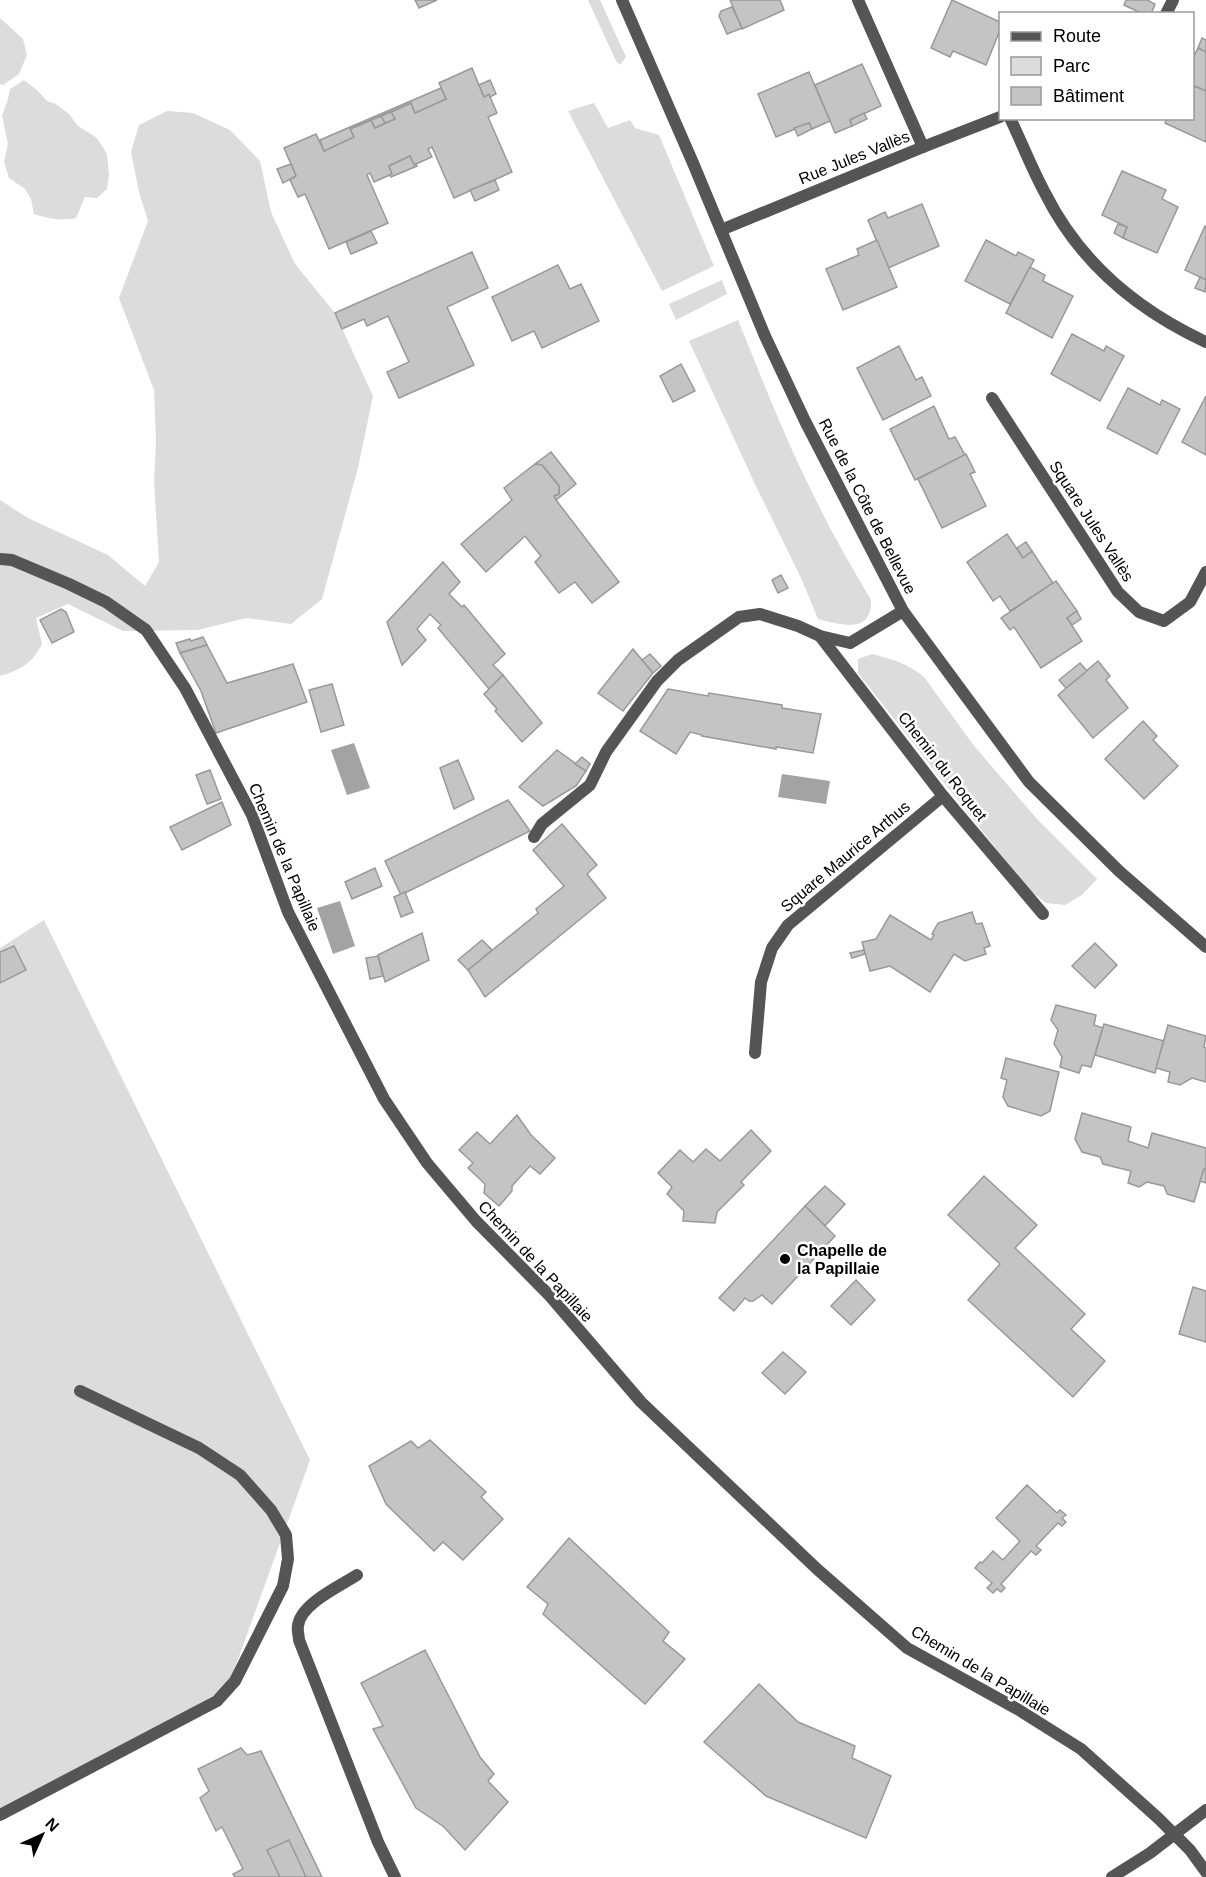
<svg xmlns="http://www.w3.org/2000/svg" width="1206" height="1877" viewBox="0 0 1206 1877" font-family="Arial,sans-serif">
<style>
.green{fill:#dcdcdc}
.water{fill:#a3a3a3}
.building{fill:#c4c4c4;stroke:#999;stroke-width:1.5}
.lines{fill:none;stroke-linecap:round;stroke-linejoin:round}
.lane{stroke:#555;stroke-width:12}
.street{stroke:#555;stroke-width:12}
.poi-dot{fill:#000;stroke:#fff;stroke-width:2}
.labels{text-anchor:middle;stroke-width:5;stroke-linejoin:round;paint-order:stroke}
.street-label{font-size:16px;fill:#000;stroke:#fff}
.poi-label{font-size:16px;font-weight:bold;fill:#000;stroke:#fff;text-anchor:start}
</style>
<rect width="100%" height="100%" fill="#fff"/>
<g class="green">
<polygon points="588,0 600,0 626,57 620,65 616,61"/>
<polygon points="0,18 23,39 27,55 19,74 3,85 0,84"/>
<path d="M24,80L37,90L47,101L56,104L69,114L78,126L97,138L107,154L109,175L107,189L97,198L85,197L76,218C61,221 49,219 34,214L31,199L25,189L9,178L4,162L8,144L2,116L8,99L10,89Z"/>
<polygon points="594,103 608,128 630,120 635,128 659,135 714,266 662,291 568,111"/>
<path d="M167,111L193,113L230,130L260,161L271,212L295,264L335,313L373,396L358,468L322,599L291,624L246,618L198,630L123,631L68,604L36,618L42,644C32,663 21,670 0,676V500L28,518L108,555L145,586L159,562L154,481L156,441L154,390L119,298L148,221L139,192L131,152L139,125Z"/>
<polygon points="722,280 727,294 676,320 669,304"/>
<path d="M738,320C762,379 785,439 814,496C831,532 851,566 871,600C872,636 840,624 818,619L801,578L755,484L689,341Z"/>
<path d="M872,654C891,659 908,663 924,677L975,747L1037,819L1097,879L1082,895L1065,905L1046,903L1028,889L858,673V659Z"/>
<polygon points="44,920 310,1460 228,1687 0,1820 0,948"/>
</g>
<g class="water">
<polygon points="354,743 370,788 347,795 331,750"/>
<polygon points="782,774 830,781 826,804 778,797"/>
<polygon points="340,901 355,946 333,954 317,908"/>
</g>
<g class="building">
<polygon points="415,0 437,0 419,8"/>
<polygon points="730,0 780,0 784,10 742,29"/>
<polygon points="952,0 1000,22 1000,30 986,65 953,51 950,57 931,48"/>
<polygon points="1126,0 1147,0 1155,4 1151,14 1143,14 1124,5"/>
<polygon points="732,7 742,28 727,34 719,16 721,11"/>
<polygon points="1202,38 1206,40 1206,52 1198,48"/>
<polygon points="1198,48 1206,52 1206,91 1192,85 1192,60"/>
<polygon points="862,64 881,106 850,120 852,126 835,133 815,85"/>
<polygon points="472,68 484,97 489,94 497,113 488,117 512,172 454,198 432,147 428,149 432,157 416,164 414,165 410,156 389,166 392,174 374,182 370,173 367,175 388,223 329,249 305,194 298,197 290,180 296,176 284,148 316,134 324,151 354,137 350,129 371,120 375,128 395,119 391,112 411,103 415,113 446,99 439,83"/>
<polygon points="809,72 830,121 812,129 809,123 776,137 758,94"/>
<polygon points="490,80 496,94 490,97 489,94 484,97 479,85"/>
<polygon points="1192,85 1206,91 1206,142 1165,123 1167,118 1192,118"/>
<polygon points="441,88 446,99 415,113 411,103 350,129 354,137 324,151 320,140"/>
<polygon points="391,112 395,119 385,123 381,116"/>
<polygon points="864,113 867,119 852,126 850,120"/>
<polygon points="381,116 385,123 375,128 371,120"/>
<polygon points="809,123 812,129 798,136 794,128"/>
<polygon points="410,156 414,165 416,164 417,166 391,177 390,175 392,174 389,166"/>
<polygon points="291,164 296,176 283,183 277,169"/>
<polygon points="1122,171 1166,190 1162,199 1178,207 1157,253 1123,238 1127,227 1102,215"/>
<polygon points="495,180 499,190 475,201 470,190"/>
<polygon points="922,204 939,246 888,268 868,220 885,212 888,218"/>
<polygon points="1118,224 1127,227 1123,238 1114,233"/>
<polygon points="1205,226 1206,227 1206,280 1185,270"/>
<polygon points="371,231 377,243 351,254 346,242"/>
<polygon points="877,240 897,287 843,310 826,269 859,255 857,249"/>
<polygon points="986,240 1016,256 1018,252 1034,260 1010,304 965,281"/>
<polygon points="472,252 488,288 447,307 474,365 399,398 387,372 409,362 388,316 367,326 364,319 342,329 335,313"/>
<polygon points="558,265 570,289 581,284 599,321 542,348 534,331 512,341 492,297"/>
<polygon points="1030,267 1045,275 1043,281 1073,296 1052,338 1006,313"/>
<polygon points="1200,277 1206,280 1205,292 1195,288"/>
<polygon points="1072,334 1104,351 1106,346 1124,356 1100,401 1051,374"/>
<polygon points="899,346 916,380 922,377 931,396 883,420 857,368"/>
<polygon points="681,364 695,391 673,402 660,376"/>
<polygon points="1128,388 1160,405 1162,400 1180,409 1157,454 1107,428"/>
<polygon points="1206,396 1206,455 1182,442"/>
<polygon points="934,406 949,439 955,437 965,455 915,480 890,429"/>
<polygon points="551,452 576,484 556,500 554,496 559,494 559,486 542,465 535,464"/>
<polygon points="966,454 975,472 970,474 986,506 942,528 918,479"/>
<polygon points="535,464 542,465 559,486 559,494 554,496 556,500 619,582 592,603 575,582 559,593 535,562 541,556 525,536 486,572 461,544 512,500 504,488"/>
<polygon points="1007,534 1023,558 1032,551 1053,583 1010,611 1000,596 993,601 967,562"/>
<polygon points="1026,542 1032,551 1023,558 1017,548"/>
<polygon points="443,562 460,582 449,594 462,607 464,605 505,654 493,665 503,675 489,689 438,628 441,625 430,614 417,629 426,640 402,665 387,622"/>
<polygon points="781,575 788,588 778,593 772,580"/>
<polygon points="1056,581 1077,611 1067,618 1082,641 1041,668 1014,627 1010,630 1001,618"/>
<polygon points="61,609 66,612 74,632 52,643 40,620"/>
<polygon points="1077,611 1081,619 1072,625 1067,618"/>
<polygon points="203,637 207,645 180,653 176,643 190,639 191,641"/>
<polygon points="207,645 227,683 293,664 307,702 216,733 201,691 180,653"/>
<polygon points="633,649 653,673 623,711 598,693"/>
<polygon points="650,654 661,666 653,673 642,660"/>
<polygon points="1098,661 1110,676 1106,680 1128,708 1093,738 1058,695"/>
<polygon points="1080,663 1087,671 1066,688 1059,680"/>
<polygon points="503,675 542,723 522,742 495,711 497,709 484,694"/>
<polygon points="332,684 344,725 321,732 309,690"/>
<polygon points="668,689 708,696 709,693 782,705 782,708 821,714 813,753 776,747 776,749 702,736 702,735 690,732 676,754 640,731"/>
<polygon points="1143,721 1157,736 1153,740 1178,766 1144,799 1105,759"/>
<polygon points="557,750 586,771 576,786 543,806 519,787"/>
<polygon points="582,757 590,764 586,771 575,764"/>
<polygon points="458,760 474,799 454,809 440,768"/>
<polygon points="210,770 221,799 207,804 196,775"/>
<polygon points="508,800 530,831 401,895 385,861"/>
<polygon points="222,802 231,825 182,850 170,827"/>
<polygon points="562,824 597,865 587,874 606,898 485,997 468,970 538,913 536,909 564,886 533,850"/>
<polygon points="375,868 382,886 352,899 345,882"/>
<polygon points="405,892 413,912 401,917 394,897"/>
<polygon points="972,912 976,924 982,923 990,946 984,948 986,954 965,961 954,954 930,992 890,966 870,971 862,942 876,939 890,915 931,940 934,935 932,934 938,923"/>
<polygon points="422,933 429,960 385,982 378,955"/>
<polygon points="482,940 492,950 468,970 458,960"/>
<polygon points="1095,943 1117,965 1095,988 1072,966"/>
<polygon points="14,946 26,970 0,983 0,952"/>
<polygon points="864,950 865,954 852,958 850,953"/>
<polygon points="378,956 383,976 370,979 366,958"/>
<polygon points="1056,1005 1096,1015 1094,1025 1103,1028 1091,1067 1082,1065 1079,1073 1060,1067 1062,1057 1054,1044 1058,1030 1051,1020"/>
<polygon points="1104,1024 1164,1041 1155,1073 1095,1055"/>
<polygon points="1168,1025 1206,1036 1204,1047 1206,1048 1206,1082 1192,1078 1180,1085 1168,1082 1170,1072 1156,1068"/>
<polygon points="1006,1058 1059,1072 1050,1111 1041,1116 1008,1106 1003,1097 1007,1080 1001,1078"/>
<polygon points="1082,1113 1131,1127 1128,1141 1148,1148 1152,1133 1206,1148 1206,1169 1204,1169 1194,1202 1167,1194 1164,1186 1147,1182 1139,1187 1128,1183 1131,1171 1103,1164 1100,1157 1082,1152 1075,1139"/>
<polygon points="517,1115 531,1135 555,1158 540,1174 530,1166 512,1186 512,1191 499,1206 484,1193 485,1184 468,1168 473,1163 459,1150 477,1132 490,1144"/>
<polygon points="751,1130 771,1151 741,1182 744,1185 717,1212 715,1223 683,1221 684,1211 667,1194 672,1187 658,1173 680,1150 693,1162 706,1149 720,1161"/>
<polygon points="1204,1169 1206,1169 1206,1183 1200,1181"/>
<polygon points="984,1176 1037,1225 1015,1248 1085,1314 1071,1329 1105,1361 1073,1397 968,1300 1000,1264 948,1215"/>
<polygon points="825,1186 845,1204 825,1226 805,1206"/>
<polygon points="805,1206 835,1236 772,1304 762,1295 753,1301 749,1301 745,1298 734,1311 719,1298"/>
<polygon points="856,1280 875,1300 851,1325 831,1306"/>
<polygon points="1193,1287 1206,1291 1206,1342 1179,1334"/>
<polygon points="783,1352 806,1372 785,1394 762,1373"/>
<polygon points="430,1440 486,1492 481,1497 503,1519 463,1560 443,1542 434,1551 386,1504 369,1466 411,1441 418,1448"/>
<polygon points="1027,1485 1057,1513 1060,1510 1066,1515 1062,1518 1066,1522 1062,1526 1058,1523 1036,1546 1041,1550 1036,1555 1031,1551 1001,1584 1005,1588 1001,1592 997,1589 993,1593 987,1588 992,1583 975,1568 980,1562 982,1563 993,1551 1003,1560 1020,1541 996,1518"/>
<polygon points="569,1538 669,1632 663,1641 685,1659 645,1704 543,1614 548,1604 527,1587"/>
<polygon points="425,1650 480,1757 494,1774 488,1781 508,1802 465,1850 444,1827 416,1808 373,1729 383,1726 361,1683"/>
<polygon points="759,1684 798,1722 855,1746 852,1758 891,1776 866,1838 766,1796 704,1742"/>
<polygon points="241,1748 247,1755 261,1751 322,1877 235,1877 233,1874 243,1869 222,1827 216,1831 200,1798 209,1791 198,1769"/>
<polygon points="289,1840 306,1877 280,1877 267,1850"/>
</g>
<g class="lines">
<g class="lane">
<polyline points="0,559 12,560 69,584 106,602 146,630 185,688 252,815 288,912 384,1099 427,1163 476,1221 550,1296 641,1402 817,1569 907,1648 1019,1710 1081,1749 1158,1818 1190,1850 1206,1872"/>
<path d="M357,1575C340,1586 300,1604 298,1626C297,1631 299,1636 299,1640L378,1842L395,1877"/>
<polyline points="0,1815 217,1701 235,1681 283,1586 288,1559 286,1535 271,1510 240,1475 199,1448 80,1391"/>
</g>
<g class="street">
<polyline points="622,0 693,163 765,336 805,421 903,611 1029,782 1119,871 1206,947"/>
<polyline points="858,0 923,147"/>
<polyline points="1166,14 1173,0"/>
<path d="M1010,118C1022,143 1032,169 1045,193C1080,263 1137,310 1206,342"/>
<polyline points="721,230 923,147 1000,117"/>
<polyline points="992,398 1118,592 1139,612 1164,621 1190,602 1206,572"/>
<polyline points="820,636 943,796 1043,914"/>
<polyline points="534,837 542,824 590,785 606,752 657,681 678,660 739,617 760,614 798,626 820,636 850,643 903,611"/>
<polyline points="755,1053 761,982 772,948 788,925 943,796"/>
<polyline points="1112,1877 1150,1853 1206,1810"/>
</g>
</g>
<circle class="poi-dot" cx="785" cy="1259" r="6"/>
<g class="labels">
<g class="street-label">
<text transform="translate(854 157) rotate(-22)" y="6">Rue Jules Vallès</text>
<text transform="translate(868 506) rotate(63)" y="6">Rue de la Côte de Bellevue</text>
<text transform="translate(1092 521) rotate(57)" y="6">Square Jules Vallès</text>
<text transform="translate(943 766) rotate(52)" y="6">Chemin du Roquet</text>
<text transform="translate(845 856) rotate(-40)" y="6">Square Maurice Arthus</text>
<text transform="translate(285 857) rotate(67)" y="6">Chemin de la Papillaie</text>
<text transform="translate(536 1261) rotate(47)" y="6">Chemin de la Papillaie</text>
<text transform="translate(981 1670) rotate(31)" y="6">Chemin de la Papillaie</text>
</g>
<g class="poi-label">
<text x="797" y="1256">Chapelle de<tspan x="797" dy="18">la Papillaie</tspan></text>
</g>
</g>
<rect x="999" y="12" width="195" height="108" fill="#ffffff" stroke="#999999" stroke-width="1.5"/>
<rect x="1011" y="32" width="30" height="9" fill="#555555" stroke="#999999" stroke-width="1.5"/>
<text x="1053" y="42" font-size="18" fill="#000000">Route</text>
<rect x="1011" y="57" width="30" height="18" fill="#dcdcdc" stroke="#999999" stroke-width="1.5"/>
<text x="1053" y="72" font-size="18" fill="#000000">Parc</text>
<rect x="1011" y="87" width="30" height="18" fill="#c4c4c4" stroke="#999999" stroke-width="1.5"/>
<text x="1053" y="102" font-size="18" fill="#000000">Bâtiment</text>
<g transform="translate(42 1835) rotate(45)" stroke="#ffffff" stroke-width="4.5" paint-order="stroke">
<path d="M0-4.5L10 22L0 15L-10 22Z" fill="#000000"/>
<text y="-9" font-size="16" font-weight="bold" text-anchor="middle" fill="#000000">N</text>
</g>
</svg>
